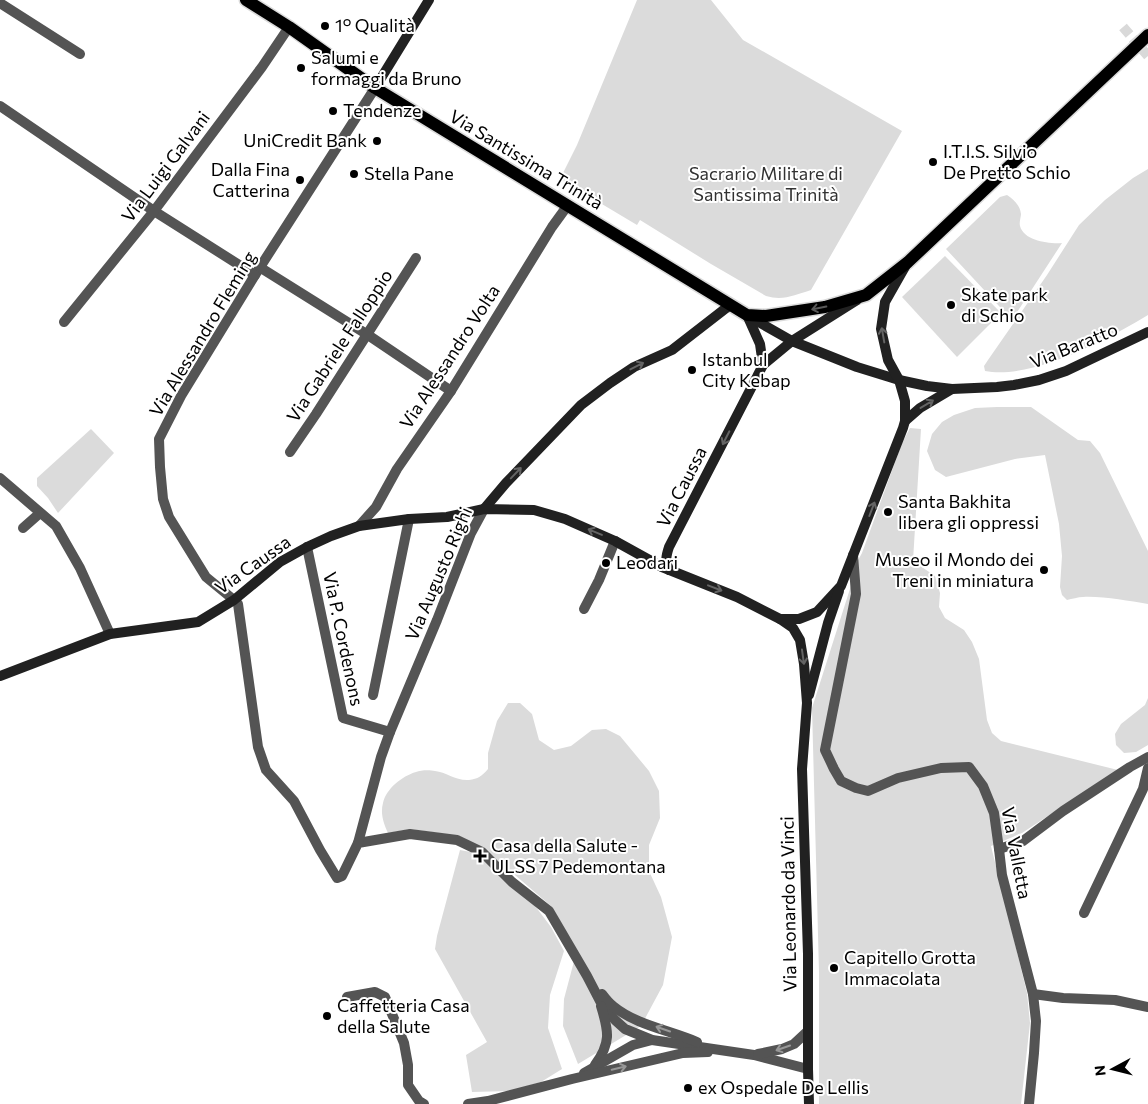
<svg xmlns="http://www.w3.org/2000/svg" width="1148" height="1104" viewBox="0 0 1148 1104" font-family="Commissioner,sans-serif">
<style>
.green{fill:#dbdbdb}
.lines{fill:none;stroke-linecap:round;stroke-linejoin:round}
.street-tunnel{stroke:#d9d9d9;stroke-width:10;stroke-dasharray:10 5;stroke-linecap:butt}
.primary-casing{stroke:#dbdbdb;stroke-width:15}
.street{stroke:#545454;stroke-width:10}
.secondary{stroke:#212121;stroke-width:10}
.primary{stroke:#000;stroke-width:12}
.oneway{stroke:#595959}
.oneway2{stroke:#646464}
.oneway3{stroke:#989898}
.poi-dot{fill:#000;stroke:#fff;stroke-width:2}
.labels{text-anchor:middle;stroke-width:4;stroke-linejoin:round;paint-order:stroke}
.poi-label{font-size:18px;fill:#000;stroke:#fff;text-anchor:start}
.street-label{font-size:18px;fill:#000;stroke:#fff}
.park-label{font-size:18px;fill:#323232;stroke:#fff}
</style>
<rect width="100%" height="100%" fill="#fff"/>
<g class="green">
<path d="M637,0H711L743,40L902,131L811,290C795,295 783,301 766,296L711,264L640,220L637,225L560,179L577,145Z"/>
<path d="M1148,169V315C1108,339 1033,380 985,371L984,366L988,360L1047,275L1079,225L1105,200L1133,178Z"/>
<path d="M1007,195C1014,200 1020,205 1021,214C1021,217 1019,222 1020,226C1024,241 1049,244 1062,243L1012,320L946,249L1000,197Z"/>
<polygon points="945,256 1001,313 957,357 902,297"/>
<path d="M997,407H1031L1078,440L1090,441L1100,453L1148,551V604C1128,601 1103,596 1083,597C1078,597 1072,599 1067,600L1062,595L1060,587L1062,556L1059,524L1045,455L1015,459L946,477L935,470L927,451L932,434L942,422L954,415L975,408Z"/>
<polygon points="910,428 921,429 913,561 935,576 940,593 939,607 945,618 964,630 972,642 979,659 987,720 992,733 1001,741 1118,770 1022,833 991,846 1027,993 1030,1023 1021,1104 819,1104 819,972 812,708 856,570 857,562 862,553 902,443"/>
<polygon points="91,429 114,453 58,513 48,498 37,486 37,478"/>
<polygon points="1148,698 1148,745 1136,752 1124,753 1116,745 1115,734 1121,724 1145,705"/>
<path d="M508,703H520L532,714L539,740L554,750L571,746L592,730L606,729L620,736L649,771L659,791L660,818L649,845V871L661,897L672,937L663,985L641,1026L578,1064L563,1026L564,999L577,950L551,906L486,850L460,836L410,829L388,833C384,824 380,814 383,803C386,789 402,776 416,772C421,770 430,770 435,771C446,772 456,781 469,780C478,779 482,776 488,769V753L497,721Z"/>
<polygon points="460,850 476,853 523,890 551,927 564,951 550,995 548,1028 562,1069 541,1082 511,1091 472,1092 466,1055 487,1042 435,949 437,936"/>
</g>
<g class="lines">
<polyline class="street-tunnel" points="1123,27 1148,56"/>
<g class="primary-casing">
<polyline id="primary" points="246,0 289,27 375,88 747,315 766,316 825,307 866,295 908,262 1148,35"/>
</g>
<g class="street">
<polyline points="0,3 80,54"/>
<polyline points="375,88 255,275 181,396 159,439 160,467 163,499 169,517 206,577 234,600 238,604 258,747 266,770 294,801 320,850 337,878 342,876 358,843 410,834 457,840 482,852 512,882 549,911 587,976 600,1001 615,1020 625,1029 652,1040 754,1055 808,1069"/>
<polyline points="0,106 154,211 255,275"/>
<polyline points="261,268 368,335 451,391"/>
<polyline points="64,322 154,211 262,67 289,27"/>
<polyline points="290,452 316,414 416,258"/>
<polyline points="0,478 56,526 80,568 110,634"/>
<polyline points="359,526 376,507 397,469 451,391 552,227 568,205"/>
<polyline points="23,528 40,513"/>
<polyline points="307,547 343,718 390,732"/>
<polyline points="853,555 856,594 825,750 834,769 841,781 856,788 868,791 898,778 941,768 969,767 983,786 994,813 999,849 1002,875 1033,994 1036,1021 1034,1053 1029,1104"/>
<polyline points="584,609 599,580 615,541"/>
<polyline points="373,695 409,519"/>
<polyline points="358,843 381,757 390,732 437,620 471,533 484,509"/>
<polyline points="999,849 1023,841 1063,811 1130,767 1148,757"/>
<polyline points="1084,913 1143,789 1148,768"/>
<path d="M602,994C605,998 609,1003 613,1006C636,1025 669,1030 697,1042"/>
<polyline points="1033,994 1063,998 1115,1000 1148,1007"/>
<polyline points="347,997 375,992 385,997 404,1043 408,1065 408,1085 419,1101 424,1104"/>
<polyline points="758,1054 782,1049 794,1044 808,1031"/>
<path d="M595,1065C611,1043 609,1032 601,1006"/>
<polyline points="584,1073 633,1045 652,1040"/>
<polyline points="468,1104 488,1101 572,1079 683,1053 708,1052"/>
</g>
<g class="secondary">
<polyline points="375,88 429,0"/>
<polyline points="747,315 760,344 763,365"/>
<polyline points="748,316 792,341 857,367 899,380 927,386 952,389 997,387 1014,385 1039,380 1066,371 1148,332"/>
<polyline points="905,421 920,408 952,389"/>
<polyline points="484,509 506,483 581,405 610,383 634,367 672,350 730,305"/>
<path d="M669,570C665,561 666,556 669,547L763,365L792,341L857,300"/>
<polyline points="780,619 793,628 800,640 804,664 807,703 802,769 808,954 808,1069 809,1104"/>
<polyline points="0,676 110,634 198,622 234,600 280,562 307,547 331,536 359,526 409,519 447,517 484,509 534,510 565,519 615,541 662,567 737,597 780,619 799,619 817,612 841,586 903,428 905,421 905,401 899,380 888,360 881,329 885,302 906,265"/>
<polyline points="809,695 828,623 839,591"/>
</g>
<use href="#primary" class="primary"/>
</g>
<defs><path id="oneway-shaft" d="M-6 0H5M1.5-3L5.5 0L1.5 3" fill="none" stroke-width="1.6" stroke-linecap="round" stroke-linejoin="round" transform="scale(1.25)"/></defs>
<use class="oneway" href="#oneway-shaft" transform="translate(819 308) rotate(169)"/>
<g class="oneway2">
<use href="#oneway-shaft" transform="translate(883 335) rotate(-100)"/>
<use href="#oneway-shaft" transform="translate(637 366) rotate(-27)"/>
<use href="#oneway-shaft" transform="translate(927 404) rotate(-31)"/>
<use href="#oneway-shaft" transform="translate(726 438) rotate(117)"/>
<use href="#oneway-shaft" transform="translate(516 473) rotate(-46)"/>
<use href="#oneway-shaft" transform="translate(872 509) rotate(-69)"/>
<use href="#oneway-shaft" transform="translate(595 532) rotate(-157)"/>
<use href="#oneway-shaft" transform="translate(715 588) rotate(21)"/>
<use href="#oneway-shaft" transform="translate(803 657) rotate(82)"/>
</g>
<g class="oneway3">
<use href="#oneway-shaft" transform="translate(663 1029) rotate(-161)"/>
<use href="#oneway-shaft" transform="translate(783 1048) rotate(161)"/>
<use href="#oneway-shaft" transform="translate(619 1068) rotate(-13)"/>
</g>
<g class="poi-dot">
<circle cx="325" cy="26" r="5"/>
<circle cx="301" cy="68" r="5"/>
<circle cx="333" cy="111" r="5"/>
<circle cx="377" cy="141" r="5"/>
<circle cx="933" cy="162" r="5"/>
<circle cx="354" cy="174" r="5"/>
<circle cx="300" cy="180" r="5"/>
<circle cx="951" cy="305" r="5"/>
<circle cx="692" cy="370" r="5"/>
<circle cx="888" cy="512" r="5"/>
<circle cx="606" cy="563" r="5"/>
<circle cx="1044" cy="570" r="5"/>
<path d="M477.5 848.5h5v5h5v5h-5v5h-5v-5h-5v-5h5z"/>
<circle cx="834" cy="968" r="5"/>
<circle cx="327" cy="1016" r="5"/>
<circle cx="688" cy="1088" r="5"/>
</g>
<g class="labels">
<g class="poi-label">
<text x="335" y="32">1° Qualità</text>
<text x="311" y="64">Salumi e<tspan x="311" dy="21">formaggi da Bruno</tspan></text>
<text x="343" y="117">Tendenze</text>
<text x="367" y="147" text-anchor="end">UniCredit Bank</text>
<text x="943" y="158">I.T.I.S. Silvio<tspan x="943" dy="21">De Pretto Schio</tspan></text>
<text x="290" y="176" text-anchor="end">Dalla Fina<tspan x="290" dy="21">Catterina</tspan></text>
<text x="364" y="180">Stella Pane</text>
<text x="961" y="301">Skate park<tspan x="961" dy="21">di Schio</tspan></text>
<text x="702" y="366">Istanbul<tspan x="702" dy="21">City Kebap</tspan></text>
<text x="898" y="508">Santa Bakhita<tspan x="898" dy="21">libera gli oppressi</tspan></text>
<text x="1034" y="566" text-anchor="end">Museo il Mondo dei<tspan x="1034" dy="21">Treni in miniatura</tspan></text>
<text x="616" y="569">Leodari</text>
<text x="491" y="852">Casa della Salute -<tspan x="491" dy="21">ULSS 7 Pedemontana</tspan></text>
<text x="844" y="964">Capitello Grotta<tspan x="844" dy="21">Immacolata</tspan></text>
<text x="337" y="1012">Caffetteria Casa<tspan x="337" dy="21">della Salute</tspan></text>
<text x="698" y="1094">ex Ospedale De Lellis</text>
</g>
<g class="street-label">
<text transform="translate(526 160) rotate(31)" y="6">Via Santissima Trinità</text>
<text transform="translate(166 167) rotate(-53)" y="6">Via Luigi Galvani</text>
<text transform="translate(203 334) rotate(-59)" y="6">Via Alessandro Fleming</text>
<text transform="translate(340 346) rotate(-57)" y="6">Via Gabriele Falloppio</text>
<text transform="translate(1074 346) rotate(-22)" y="6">Via Baratto</text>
<text transform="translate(450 357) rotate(-57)" y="6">Via Alessandro Volta</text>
<text transform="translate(682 487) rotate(-63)" y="6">Via Caussa</text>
<text transform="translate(253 565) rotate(-35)" y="6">Via Caussa</text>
<text transform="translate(439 574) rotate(-67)" y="6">Via Augusto Righi</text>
<text transform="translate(343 639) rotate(78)" y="6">Via P. Cordenons</text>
<text transform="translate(1016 853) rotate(79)" y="6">Via Valletta</text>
<text transform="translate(789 904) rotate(-91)" y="6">Via Leonardo da Vinci</text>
</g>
<g class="park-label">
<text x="766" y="180">Sacrario Militare di<tspan x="766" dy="21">Santissima Trinità</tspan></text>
</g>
</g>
<g transform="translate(1113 1069) rotate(263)" stroke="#ffffff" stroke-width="4" paint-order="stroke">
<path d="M0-4L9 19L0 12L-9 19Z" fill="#000000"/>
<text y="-8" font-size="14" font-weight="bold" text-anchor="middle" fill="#000000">N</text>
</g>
</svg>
